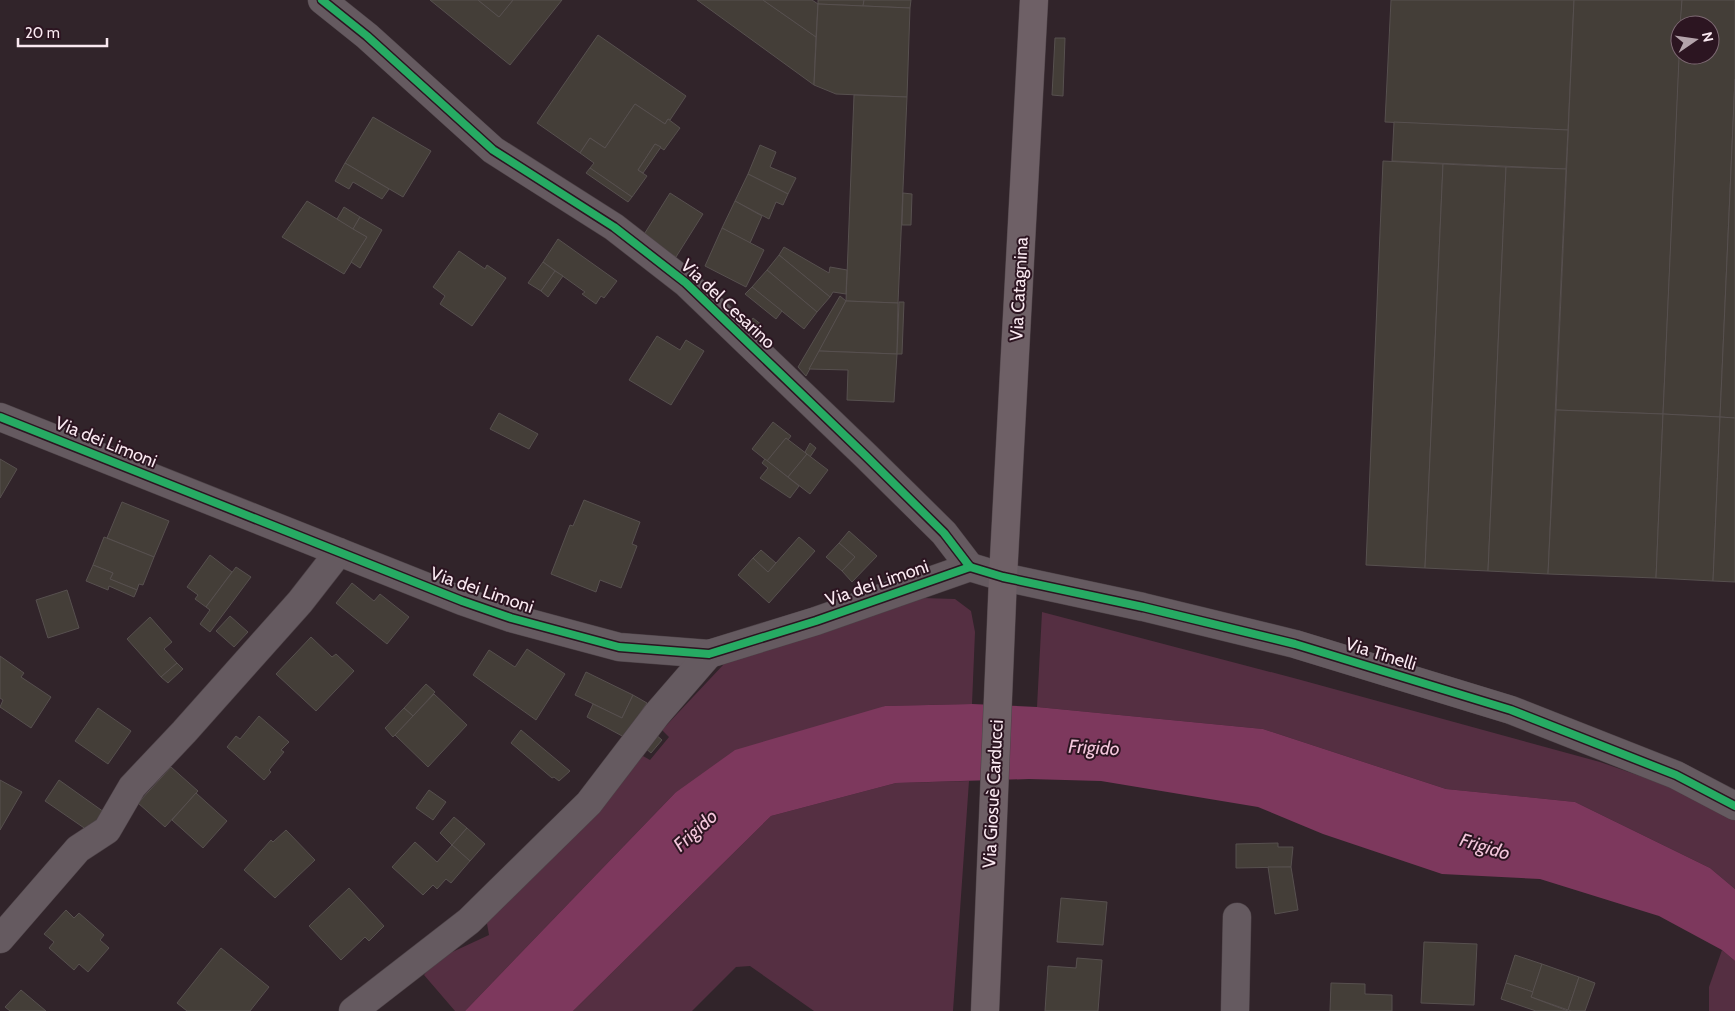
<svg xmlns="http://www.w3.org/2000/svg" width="1735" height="1011" viewBox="0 0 1735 1011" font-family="Cabin,sans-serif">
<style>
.green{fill:#552f42}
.water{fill:#7d385d}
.building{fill:#443e38;stroke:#57504f}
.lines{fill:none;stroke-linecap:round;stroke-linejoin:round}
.minor-casing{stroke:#4d4247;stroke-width:29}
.major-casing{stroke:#4d4247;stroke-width:29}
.minor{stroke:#655a60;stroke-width:28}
.major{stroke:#6e6066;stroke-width:28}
.cycleway-casing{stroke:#2c1521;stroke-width:11}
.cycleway{stroke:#26ab63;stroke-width:8}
.labels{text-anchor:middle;stroke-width:4;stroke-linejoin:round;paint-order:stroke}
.street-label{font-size:18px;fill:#fae9f1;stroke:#2c1521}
.water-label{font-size:19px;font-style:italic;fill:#f4c7dc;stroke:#2c1521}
</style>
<rect width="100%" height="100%" fill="#31242a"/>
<g class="green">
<polygon points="922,598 955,599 971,611 975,632 972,704 885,706 675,793 465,1011 455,1011 424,975 435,960 489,935 486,918 557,848 643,756 650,760 669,737 662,730 724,664"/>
<polygon points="1042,612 1301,680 1600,762 1689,793 1735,817 1735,889 1710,868 1575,802 1446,789 1263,729 1037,707"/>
<polygon points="969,781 953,1011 814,1011 750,966 736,967 692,1011 573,1011 771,816 896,783"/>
<polygon points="1722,950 1735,961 1735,1011 1709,1011 1709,987"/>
</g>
<polygon class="water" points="972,704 1037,707 1263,729 1446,789 1575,802 1710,868 1735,889 1735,961 1722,950 1659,916 1540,879 1442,874 1323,834 1258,807 1101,781 1029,779 896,783 771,816 573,1011 465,1011 675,793 735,750 885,706"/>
<g class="building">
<polygon points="430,0 478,0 499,17 513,0 562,0 510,65"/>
<polygon points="478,0 513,0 499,17"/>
<polygon points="697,0 763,0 816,37 814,85"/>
<polygon points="763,0 812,0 818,4 816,37"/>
<polygon points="818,0 864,0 863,6 818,4"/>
<polygon points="864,0 911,0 910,8 863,6"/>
<polygon points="1391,0 1574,0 1568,130 1385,122"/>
<polygon points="1574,0 1682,0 1663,414 1556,410"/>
<polygon points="1682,0 1735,0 1735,79 1720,417 1663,414 1680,36 1680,55 1710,55 1710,25 1680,25"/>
<polygon points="818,4 910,8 907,97 836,94 814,85"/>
<polygon points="598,35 686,96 670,120 668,119 665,124 635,104 605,148 590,138 580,153 537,123"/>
<polygon points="1055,38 1065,38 1063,96 1052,95"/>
<polygon points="1735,79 1735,418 1720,417"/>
<polygon points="854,95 907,97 898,303 846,301"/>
<polygon points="635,104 665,124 668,119 680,128 664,150 655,144 638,170 647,176 632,197 590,168 594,163 580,153 590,138 605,148"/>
<polygon points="373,117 431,151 403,197 345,163"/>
<polygon points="1394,122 1568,130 1566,169 1392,161"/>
<polygon points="655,144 661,147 643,173 638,170"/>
<polygon points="760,145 776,152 770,167 796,178 788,194 748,174"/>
<polygon points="1383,161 1443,164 1425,568 1366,565"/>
<polygon points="345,163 389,189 382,199 353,182 349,189 335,181"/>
<polygon points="1443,164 1506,167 1488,571 1425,568"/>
<polygon points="1506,167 1566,169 1548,574 1488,571"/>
<polygon points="590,168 632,197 628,202 586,173"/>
<polygon points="748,174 788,194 783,205 776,202 769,219 735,201"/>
<polygon points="670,193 703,214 676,257 643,236"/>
<polygon points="903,193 912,194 911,225 902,225"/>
<polygon points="307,201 367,237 344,274 282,237"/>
<polygon points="735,201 762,216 750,243 722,228"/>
<polygon points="344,207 360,217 353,229 337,219"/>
<polygon points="360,217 382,230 360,268 351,262 367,237 353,229"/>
<polygon points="722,228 764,250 746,287 705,266"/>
<polygon points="558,239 617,281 604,298 601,296 596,304 582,294 585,292 543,262"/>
<polygon points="784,247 829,273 830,267 847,270 846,294 833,292 830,297 779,255"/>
<polygon points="459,251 485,269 487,265 506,278 472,326 440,304 445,296 433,287"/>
<polygon points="779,255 830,297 817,312 767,270"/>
<polygon points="543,262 555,271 541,291 528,283"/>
<polygon points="767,270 817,312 804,329 752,287"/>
<polygon points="555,271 563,276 548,297 541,291"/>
<polygon points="752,287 782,311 776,319 745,294"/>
<polygon points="840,296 846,301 806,376 798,367"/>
<polygon points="846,301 898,303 897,354 819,351"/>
<polygon points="899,302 904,302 902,354 897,354"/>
<polygon points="753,318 762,325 758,330 750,322"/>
<polygon points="657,336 680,350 686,340 704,351 671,405 629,380"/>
<polygon points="819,351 897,354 894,402 847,400 848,370 809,369"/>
<polygon points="1556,410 1663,414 1656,578 1548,574"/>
<polygon points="499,413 538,434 529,449 490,429"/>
<polygon points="1663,414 1720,417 1713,581 1656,578"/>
<polygon points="1720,417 1735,418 1735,582 1713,581"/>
<polygon points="773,422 791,436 788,440 786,438 767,461 752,449"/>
<polygon points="786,438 807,454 788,477 767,461"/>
<polygon points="810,443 816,448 810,457 805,452"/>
<polygon points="807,454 828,470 810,494 788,477"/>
<polygon points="0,459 17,469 0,498"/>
<polygon points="765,459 799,486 790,498 760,478 768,468 762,463"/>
<polygon points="584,500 640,522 632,544 637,546 621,588 600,580 596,592 551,574 570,525 573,526"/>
<polygon points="122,502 169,521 154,557 107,538"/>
<polygon points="849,531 877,556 852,582 842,571 855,557 839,543"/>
<polygon points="104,537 154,557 143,585 139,584 137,590 110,579 113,573 93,565"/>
<polygon points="799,537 815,551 769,603 738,575 753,558 768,572"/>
<polygon points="839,543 855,557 842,571 826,557"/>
<polygon points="761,550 776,563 768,572 753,558"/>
<polygon points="210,555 232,572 206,607 195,599 198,595 187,587"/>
<polygon points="93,565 113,573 110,579 137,590 134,597 109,586 108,590 86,581"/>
<polygon points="236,567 251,577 210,632 200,624 210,610 206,607"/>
<polygon points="352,583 374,601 380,594 409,617 387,644 336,603"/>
<polygon points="67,590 79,628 48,638 36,600"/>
<polygon points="230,616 248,632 234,647 216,631"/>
<polygon points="150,617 172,642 164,649 177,663 161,677 127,639"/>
<polygon points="311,637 332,657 336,654 354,671 316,711 276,674"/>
<polygon points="527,649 565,674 536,720 473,675 489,650 515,667"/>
<polygon points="0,656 24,673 21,677 51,697 31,728 0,707 3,700 0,698"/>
<polygon points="177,663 183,669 168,683 161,677"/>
<polygon points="586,672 633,695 622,718 575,695"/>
<polygon points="426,684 435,692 413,716 404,708"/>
<polygon points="434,694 467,725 428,767 395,735"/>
<polygon points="633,695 647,703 624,737 587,717 593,704 622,718"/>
<polygon points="98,708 131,731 108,764 75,741"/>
<polygon points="404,708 413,716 393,737 385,728"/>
<polygon points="259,716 289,742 281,750 284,752 269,770 271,772 264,780 227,747 236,736 240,739"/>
<polygon points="521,730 570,771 559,781 554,777 552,778 511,743"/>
<polygon points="655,734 662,740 651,753 644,747"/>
<polygon points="171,767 198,791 165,827 138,803"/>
<polygon points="0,780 22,792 0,830"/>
<polygon points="59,780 104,812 90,832 45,801"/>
<polygon points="429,790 446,802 433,820 416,808"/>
<polygon points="196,793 227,821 203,848 172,820"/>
<polygon points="454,817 467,828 452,845 440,833"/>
<polygon points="467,828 485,844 470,861 452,845"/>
<polygon points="286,830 315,860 275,898 244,870 271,840 273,842"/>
<polygon points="415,842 437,862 452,845 470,861 451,883 446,879 437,889 433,885 423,895 392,867"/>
<polygon points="1278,843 1278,847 1293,847 1291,867 1236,868 1236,844"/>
<polygon points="1268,867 1291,867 1298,910 1275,914"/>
<polygon points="349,888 384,926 369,941 365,937 341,960 309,926"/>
<polygon points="1061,898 1107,902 1103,945 1057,942"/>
<polygon points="66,910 74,918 79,913 104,935 100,940 109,948 88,972 79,964 74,970 49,948 54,942 44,934"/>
<polygon points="1424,942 1477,944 1474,1005 1421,1003"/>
<polygon points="221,948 269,987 250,1011 187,1011 177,1003"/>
<polygon points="1515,955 1542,964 1533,992 1506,983"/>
<polygon points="1077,958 1102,960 1098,1011 1045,1011 1048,966 1076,968"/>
<polygon points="1542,964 1579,977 1568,1010 1531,997"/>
<polygon points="1579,977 1595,983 1585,1011 1572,1011 1568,1010"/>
<polygon points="1331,983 1365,984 1365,994 1392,995 1392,1011 1330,1011"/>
<polygon points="1506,983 1533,992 1531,997 1568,1011 1536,1011 1501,999"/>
<polygon points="21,990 46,1011 10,1011 5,1007"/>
</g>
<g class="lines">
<g class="minor-casing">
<g id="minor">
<polyline points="322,0 367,36 493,150 614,227 686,283 866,456 944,533 970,567"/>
<polyline points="0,417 462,601 511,618 619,647 709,654 816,621 970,567"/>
<polyline points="970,567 1003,577 1143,607 1295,644 1511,710 1676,775 1735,806"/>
<polyline points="0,939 78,849 107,830 132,787 184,732 300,602 339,552"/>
<polyline points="353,1011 469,921 589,803 657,714 709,654"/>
<polyline points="1235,1011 1237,917"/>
</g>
</g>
<g class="major-casing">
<polyline id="major" points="985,1011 1003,577 1034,0"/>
</g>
<use href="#minor" class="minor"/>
<use href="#major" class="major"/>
<g class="cycleway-casing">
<g id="cycleway">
<polyline points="322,0 367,36 493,150 614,227 686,283 866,456 944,533 970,567"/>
<polyline points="0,417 462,601 511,618 619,647 709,654 816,621 970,567"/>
<polyline points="970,567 1003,577 1143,607 1295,644 1511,710 1676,775 1735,806"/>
</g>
</g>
<use href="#cycleway" class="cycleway"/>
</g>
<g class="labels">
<g class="street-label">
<text transform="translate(1019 289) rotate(-87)" y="6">Via Catagnina</text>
<text transform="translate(728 304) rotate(43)" y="6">Via del Cesarino</text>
<text transform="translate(106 442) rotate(22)" y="6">Via dei Limoni</text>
<text transform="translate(877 583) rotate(-19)" y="6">Via dei Limoni</text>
<text transform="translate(482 590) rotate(19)" y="6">Via dei Limoni</text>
<text transform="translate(1381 654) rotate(17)" y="6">Via Tinelli</text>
<text transform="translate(993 794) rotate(-87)" y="6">Via Giosuè Carducci</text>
</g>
<g class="water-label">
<text transform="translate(1094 747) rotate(3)" y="7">Frigido</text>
<text transform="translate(695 830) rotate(-42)" y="7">Frigido</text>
<text transform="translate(1485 846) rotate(17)" y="7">Frigido</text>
</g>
</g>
<g transform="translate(1695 40) rotate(77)"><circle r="24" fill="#2c1521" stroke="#7e6a74"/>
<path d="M0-4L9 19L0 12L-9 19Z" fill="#b4a4ab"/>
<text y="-8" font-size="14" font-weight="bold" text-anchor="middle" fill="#fae9f1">N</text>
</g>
<path d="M18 38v8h89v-8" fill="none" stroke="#fae9f1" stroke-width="2.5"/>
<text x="25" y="38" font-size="15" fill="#fae9f1" stroke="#2c1521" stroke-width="4" paint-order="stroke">20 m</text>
</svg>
